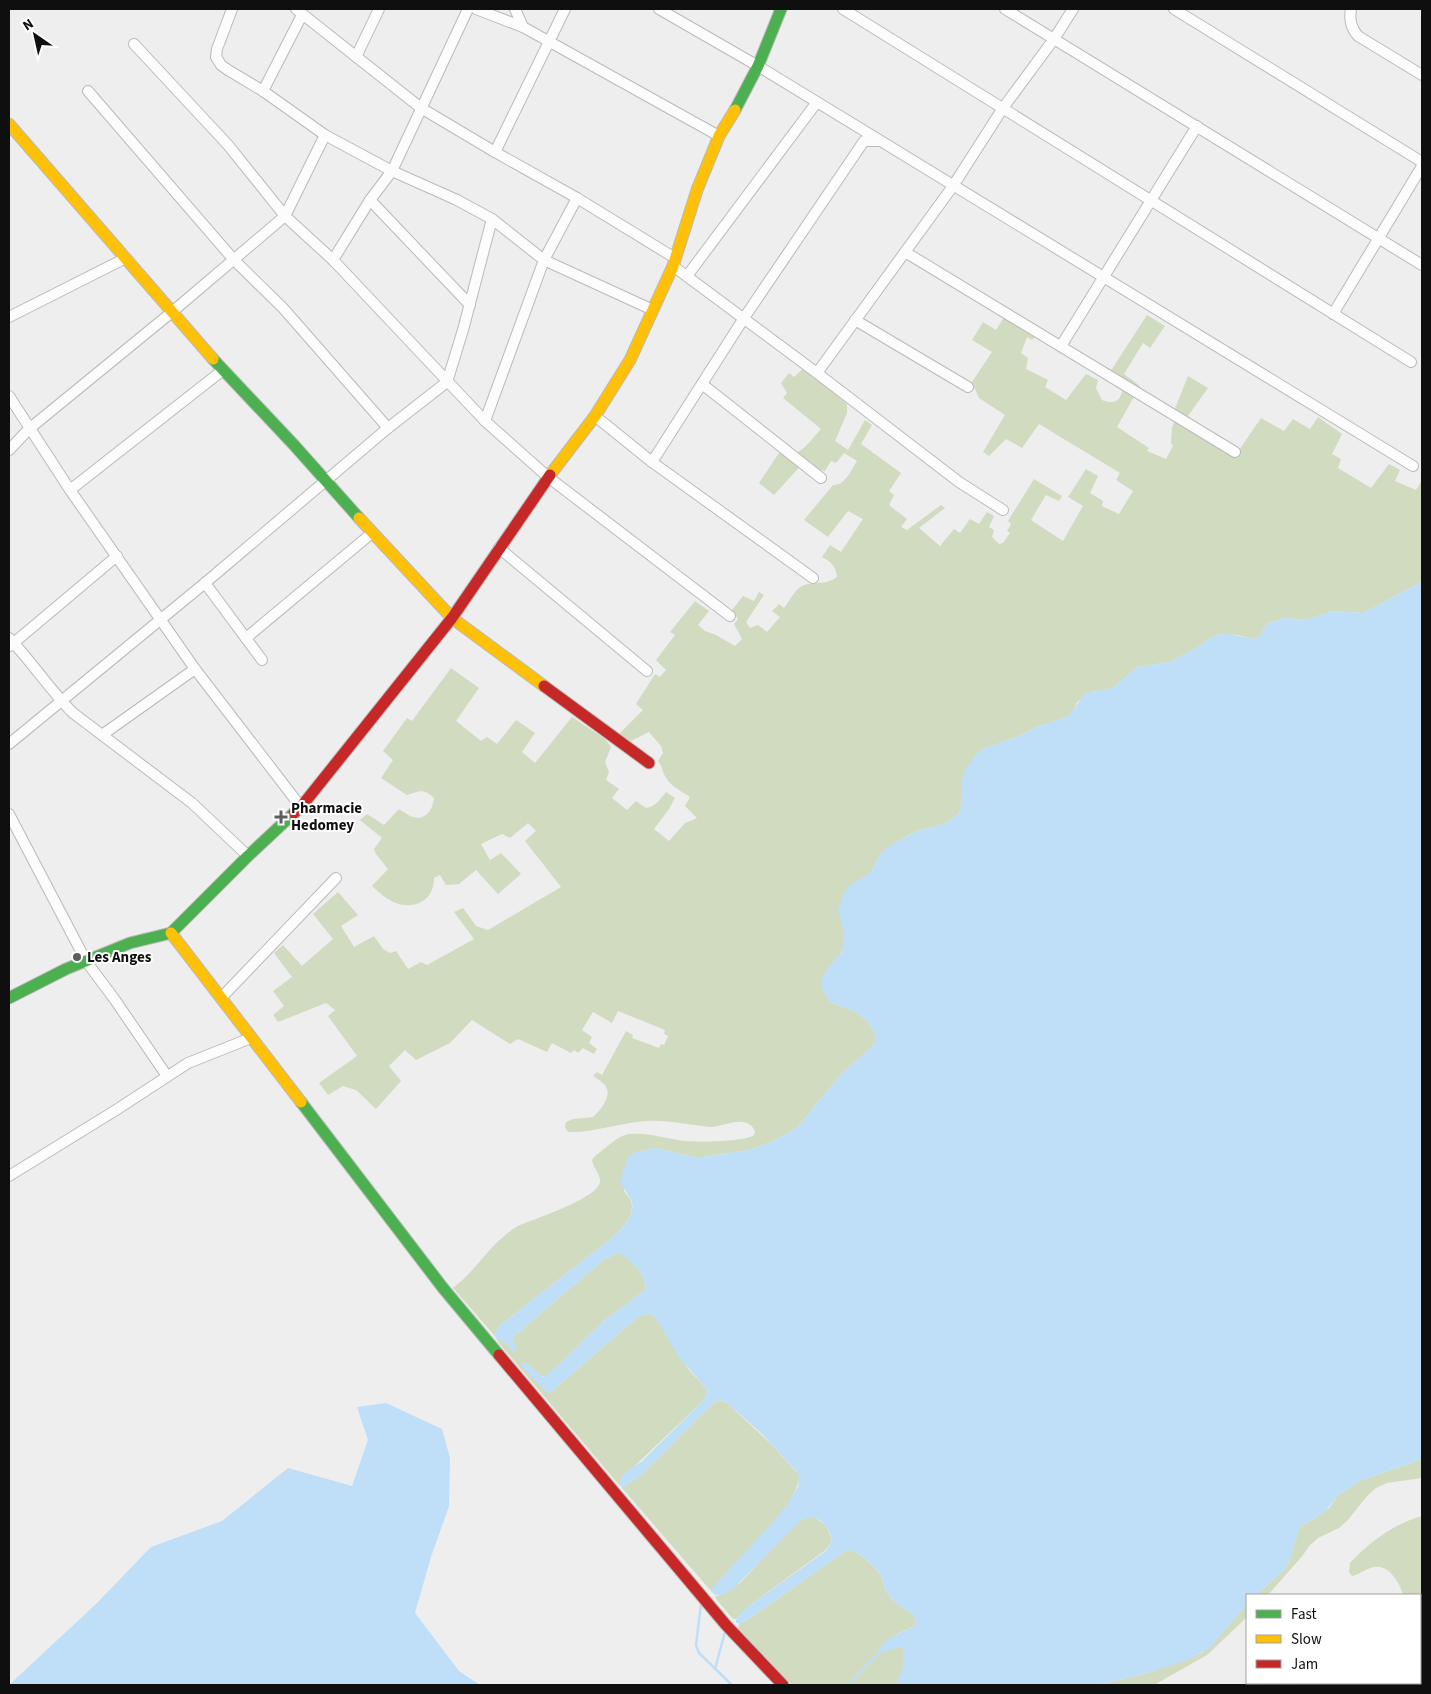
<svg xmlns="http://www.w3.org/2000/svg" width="1431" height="1694" viewBox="0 0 1431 1694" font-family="'Source Sans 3',sans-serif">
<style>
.green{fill:#d1dbc0}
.water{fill:#bedff7}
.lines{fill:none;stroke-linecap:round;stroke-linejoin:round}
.stream{stroke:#bedff7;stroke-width:2.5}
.street-casing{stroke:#bababa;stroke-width:12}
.fast-casing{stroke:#bababa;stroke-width:13}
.slow-casing{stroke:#bababa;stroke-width:13}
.jam-casing{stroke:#bababa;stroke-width:13}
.street{stroke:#fcfcfc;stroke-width:10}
.fast{stroke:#4caf50;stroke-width:11}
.slow{stroke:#ffc107;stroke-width:11}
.jam{stroke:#c62828;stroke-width:11}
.poi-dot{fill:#5d5d5e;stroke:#fff;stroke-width:2}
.labels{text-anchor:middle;stroke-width:4;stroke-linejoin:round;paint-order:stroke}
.poi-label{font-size:15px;font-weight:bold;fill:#0f0f10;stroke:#fff;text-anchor:start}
</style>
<rect width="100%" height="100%" fill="#eee"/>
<g class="green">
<path d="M1008,311L1056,337L1052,344L1036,336L1032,340L1027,337L1021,353L1028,358L1026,369L1048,380L1045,387L1066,400L1086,374L1098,380L1096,388L1102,400C1120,407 1121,396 1125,382L1110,372L1147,315L1165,326L1150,348L1143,343L1124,374L1140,386L1117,427L1149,448L1147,451L1166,459L1173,446L1171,443L1172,428L1177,414L1174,411L1188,376L1208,388L1188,416L1230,453L1235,456L1261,418L1284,431L1293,419L1310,429L1318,417L1342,434L1332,454L1341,459L1338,468L1371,488L1389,464L1400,470L1395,481L1416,490L1422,480V582L1363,613L1333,611L1305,620L1284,618L1267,624L1259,637L1252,639L1237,635L1221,634L1210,638L1198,647L1170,662L1137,667L1113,688L1103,691H1094L1077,702L1074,710L1069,716L1037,727L1017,737L985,748L976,754L962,794L961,806L959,813L951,820L938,826L917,831L907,836L882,852L871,872L864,877L841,919C853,953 835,955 821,980L830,1002L856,1012L865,1019L871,1026L875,1034V1042L871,1048L842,1073L796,1129L771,1142L749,1150L703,1157H693L656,1148L633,1153L624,1191C626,1194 630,1198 631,1201C636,1215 622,1229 613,1237L499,1326L494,1335L453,1288C477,1270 491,1242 518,1226C534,1219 597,1199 600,1182C601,1175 593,1168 592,1160L594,1157C604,1150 618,1135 629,1134C648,1132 667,1139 686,1141C700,1142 744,1142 754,1135L755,1131C746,1113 725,1127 710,1127C690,1125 668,1120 648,1121C621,1122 594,1133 568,1132L565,1127L566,1122L573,1119L593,1117C601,1110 614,1094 604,1084C601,1081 597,1079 593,1076L597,1072L602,1075L626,1031L633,1035L632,1038L659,1048L661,1044L664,1045L668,1036L664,1034L665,1030L618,1011L612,1023L593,1012L582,1030L592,1037L589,1043L597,1049L594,1054L583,1048L578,1053L574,1050L571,1053L552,1043L547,1052L518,1039L510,1044L472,1020L450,1043L416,1060L405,1050L389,1066L401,1081L376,1109L356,1090L343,1086L328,1095L319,1083L357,1056L328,1016L335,1010L326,1003L278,1022L273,1015L284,1006L273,991L292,977L274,953L283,945L302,966L333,939L313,914L338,892L358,915L341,926L354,947L374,936L383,949L390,953L396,951L408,969L421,962L427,965L474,939L454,912L463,908L476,926L488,930L561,887L525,841L536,831L528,823L510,838L502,834L481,844L490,860L501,853L521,874L498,894L476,870L459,884L446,885L440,875L434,878C434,903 411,911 391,901C384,897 378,891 372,886L388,869L376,854L374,849L382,838L360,820L367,814L384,825L399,809C404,812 409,816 413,817C426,821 433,809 434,798C424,788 419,791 407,795L381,778L393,760L383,751L407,718L412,721L451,668L479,688L456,721L481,741L487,737L497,744L516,720L535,733L522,752L535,763L572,717L605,739L611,747L605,762L609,772L606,780L619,789L612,798L627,810L636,801L646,808C656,807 660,799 666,792L675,798L669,809L654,829L669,841L685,823L697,818L685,806L690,797C681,791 670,786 665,776C662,770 662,766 658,761L663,753L661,746L649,732L631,741L619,734L643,710L636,704L655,674L660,677L666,670L656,660L675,635L670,632L695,601L709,611L698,625L705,631L716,635L735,646L742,639L734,624L738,619L732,610L743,596L754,601L759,592L764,595L746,622L750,628L758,625L767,632L780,617L772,611L779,604L784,608C789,602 793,593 799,588C811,579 824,587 837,577C836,567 832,562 822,557L830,545L841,552L863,519L848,511L828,537L804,520L833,485C845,486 851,470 857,461L844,453L836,463L831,461L825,471L817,469L804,462L774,495L759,483L779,453C797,462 810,441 821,429L783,398L787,393L781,383L789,373L794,377L804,368L847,404V413L835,441L848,450L865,420L872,425L861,444L901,473L889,491L894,495L889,505L907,519L901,527L907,530L941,505L945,508L919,528L940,546L954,529L960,533L970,519L979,524L987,512L994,516L989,527L994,530L992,537L999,544L1003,543L1010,533L1007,531L1011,524L1008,521L1034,479L1062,496L1059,501L1046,495L1031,520L1063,541L1083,506L1068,497L1086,469L1098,476L1090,493L1103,501L1102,506L1119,514L1133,491L1116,480L1120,473L1039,424L1022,448L1006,439L989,456L983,452L1005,415L979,398L972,382L992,352L972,340L983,322L996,330Z"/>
<path d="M615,1254H622C632,1262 648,1276 645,1290L606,1319L547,1376H541L525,1362L551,1392L639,1316C647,1313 650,1313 656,1318L689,1370L705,1387L707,1390L705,1399L621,1479L620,1486L498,1342L496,1338L507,1344L512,1341V1338L602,1261Z"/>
<path d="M720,1400L726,1402L771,1444L799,1475C800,1507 731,1564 711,1591L622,1488L641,1475L708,1408L714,1403Z"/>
<polygon points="1422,1459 1422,1478 1387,1483 1376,1488 1367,1496 1347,1521 1339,1528 1318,1538 1309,1546 1303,1555 1268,1595 1256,1595 1284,1570 1289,1562 1299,1529 1304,1524 1317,1517 1329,1508 1338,1495 1362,1480"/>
<path d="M1422,1516V1683L1419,1685H1260L1268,1683H1420V1595H1403C1400,1583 1389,1564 1374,1567C1366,1568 1360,1575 1352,1576L1349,1572L1350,1563C1368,1543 1395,1523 1422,1516Z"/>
<polygon points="809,1517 815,1517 826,1526 832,1539 827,1549 746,1608 736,1619 733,1619 716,1599 715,1596 718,1596 740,1583 796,1523 802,1519"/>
<path d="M850,1550C861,1554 877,1567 882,1578C884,1583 884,1588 887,1593C893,1602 905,1610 914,1615L916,1624L910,1628L895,1635L899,1647H903C907,1661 902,1673 896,1685H792L738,1628L739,1623L746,1621L844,1552Z"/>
<polygon points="1247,1604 1247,1617 1207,1655 1154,1685 1099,1685 1151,1672 1202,1653"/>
</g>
<g class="water">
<path d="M1422,582V1459L1362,1480L1338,1495L1324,1513L1304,1524L1299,1529L1289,1562L1284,1570L1256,1595H1247V1604L1210,1648L1189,1659L1151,1672L1099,1685H896L903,1667V1648L899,1647L878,1654C881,1636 904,1634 916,1624L914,1615C905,1610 893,1602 887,1593C884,1588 884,1583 882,1578C878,1567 861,1554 850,1550L844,1552L746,1621L742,1623H736V1619L746,1608L827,1550L832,1539C829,1529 824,1522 815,1517L802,1519L734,1588C727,1593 717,1600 711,1591L715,1585L772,1523L788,1503L798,1487L799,1476L796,1471L763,1435L726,1402L720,1400L714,1403L708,1408L641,1475L622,1488L619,1483L624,1473L641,1462L705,1399L707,1390L705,1387L678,1356L656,1318C650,1313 647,1313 639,1316L551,1392L547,1393L521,1365L525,1362L543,1377L552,1371L606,1319L645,1290C648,1276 632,1262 621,1254H615L602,1261L512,1338L517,1350L515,1352H513L507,1344L496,1338L494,1335L499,1326L613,1237C622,1229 635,1216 632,1202C631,1198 622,1187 620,1181L628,1157L633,1153L656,1148L693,1157H703L749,1150L771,1142L796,1129L842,1073L871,1048L875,1042V1034L871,1026L865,1019L856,1012L830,1002L822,989L821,980L826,970L842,952L844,933L838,910L844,893L849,886L871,872L882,852L891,845L917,831L938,826L951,820L959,813L961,806L962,780L965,770L976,754L985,748L1017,737L1037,727L1069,716L1085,693L1113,688L1137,667L1170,662L1198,647L1210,638L1221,634H1230L1252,639L1259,637L1267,624L1284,618L1305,620L1333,611L1363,613Z"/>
<polygon points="386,1403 442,1429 450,1458 449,1506 431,1557 415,1613 459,1671 480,1685 9,1685 96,1604 151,1547 222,1521 288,1468 352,1486 368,1440 357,1407"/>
</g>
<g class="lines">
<g class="stream">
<polyline points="701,1604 696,1645 699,1653 732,1685"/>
<polyline points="715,1669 725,1632"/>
<polyline points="848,1685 879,1653"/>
</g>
<g class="street-casing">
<g id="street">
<polyline points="232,9 217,49 216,57 221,65 228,70 263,91 325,135 392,171 457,200 492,219 544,260 653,310"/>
<polyline points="296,9 421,108 495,152 577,198 675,258"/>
<polyline points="476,9 523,27 719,136"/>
<polyline points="515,9 523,27"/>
<polyline points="659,9 758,66 1413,466"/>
<polyline points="843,9 1411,362"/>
<polyline points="1005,9 1422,265"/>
<polyline points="1174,9 1422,162"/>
<path d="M1351,9C1349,19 1351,28 1358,36L1422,75"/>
<polyline points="134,44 228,145 285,216 333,260 485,421 548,477 730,616"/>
<polyline points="356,57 379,9"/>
<polyline points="88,91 234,260 283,308 388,428"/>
<polyline points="263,91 302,15"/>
<polyline points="495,152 565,9"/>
<polyline points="370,200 470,305"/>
<polyline points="905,252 1235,452"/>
<polyline points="333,260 370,200 392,171 468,9"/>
<polyline points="673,266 817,373 959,482 1003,510"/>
<polyline points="687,276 817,102"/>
<polyline points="1333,314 1422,166"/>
<polyline points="9,317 126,258"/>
<polyline points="855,320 968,387"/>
<polyline points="1061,346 1197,126"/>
<polyline points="817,373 953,186 1003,108 1054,39 1073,9"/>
<polyline points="702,384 821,478"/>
<polyline points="9,396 70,490 195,669 301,807"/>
<polyline points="595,416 652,462 813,578"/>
<polyline points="485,421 544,260 577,198"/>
<polyline points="9,450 29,429 172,312 285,216 325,135"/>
<polyline points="652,462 744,318 864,141 878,141"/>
<polyline points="70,490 223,370"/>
<polyline points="499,548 647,671"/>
<polyline points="205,583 262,660"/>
<path d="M9,638C32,662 50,690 73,713L192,803L248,856"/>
<polyline points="246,638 372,533"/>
<polyline points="10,646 117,556"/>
<polyline points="102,735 195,669"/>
<polyline points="9,744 205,583 388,428 447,382 463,330 492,219"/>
<polyline points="9,814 86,961 115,1000 167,1076"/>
<polyline points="221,998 336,878"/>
<polyline points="9,1176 116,1110 188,1063 251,1038"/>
</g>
</g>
<g class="fast-casing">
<g id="fast">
<polyline points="735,110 758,66 781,9"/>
<polyline points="213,359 294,445 359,518"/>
<polyline points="9,998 66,969 130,943 171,933 248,856 294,813"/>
<polyline points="301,1102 443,1288 499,1355"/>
</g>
</g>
<g class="slow-casing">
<g id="slow">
<polyline points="9,124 213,359"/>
<polyline points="550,475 595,416 630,360 673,266 697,190 719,136 735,110"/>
<polyline points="359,518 452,618 544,686"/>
<polyline points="171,933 301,1102"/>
</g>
</g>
<g class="jam-casing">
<g id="jam">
<polyline points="544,686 649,763"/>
<polyline points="294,813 301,807 452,618 550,475"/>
<polyline points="499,1355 726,1625 783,1685"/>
</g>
</g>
<use href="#street" class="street"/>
<use href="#fast" class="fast"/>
<use href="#slow" class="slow"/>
<use href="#jam" class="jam"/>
</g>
<g class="poi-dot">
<path d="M278.5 809.5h5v5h5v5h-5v5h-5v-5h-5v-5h5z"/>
<circle cx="77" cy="957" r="5"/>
</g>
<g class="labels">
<g class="poi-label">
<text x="291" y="813">Pharmacie<tspan x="291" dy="17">Hedomey</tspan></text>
<text x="87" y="962">Les Anges</text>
</g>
</g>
<rect width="1431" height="1694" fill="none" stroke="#0f0f10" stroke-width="20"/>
<rect x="1246" y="1594" width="175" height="90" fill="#ffffff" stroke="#9f9f9f"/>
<rect x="1256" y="1610" width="25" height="8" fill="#4caf50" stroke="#9f9f9f"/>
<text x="1291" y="1619" font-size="15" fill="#0f0f10">Fast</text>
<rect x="1256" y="1635" width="25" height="8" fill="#ffc107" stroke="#9f9f9f"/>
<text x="1291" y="1644" font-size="15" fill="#0f0f10">Slow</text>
<rect x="1256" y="1660" width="25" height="8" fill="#c62828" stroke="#9f9f9f"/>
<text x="1291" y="1669" font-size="15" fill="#0f0f10">Jam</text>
<g transform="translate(35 35) rotate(326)" stroke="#ffffff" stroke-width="4" paint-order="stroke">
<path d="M0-4L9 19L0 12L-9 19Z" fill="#0f0f10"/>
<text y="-8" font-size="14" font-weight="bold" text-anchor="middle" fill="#0f0f10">N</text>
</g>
</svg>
